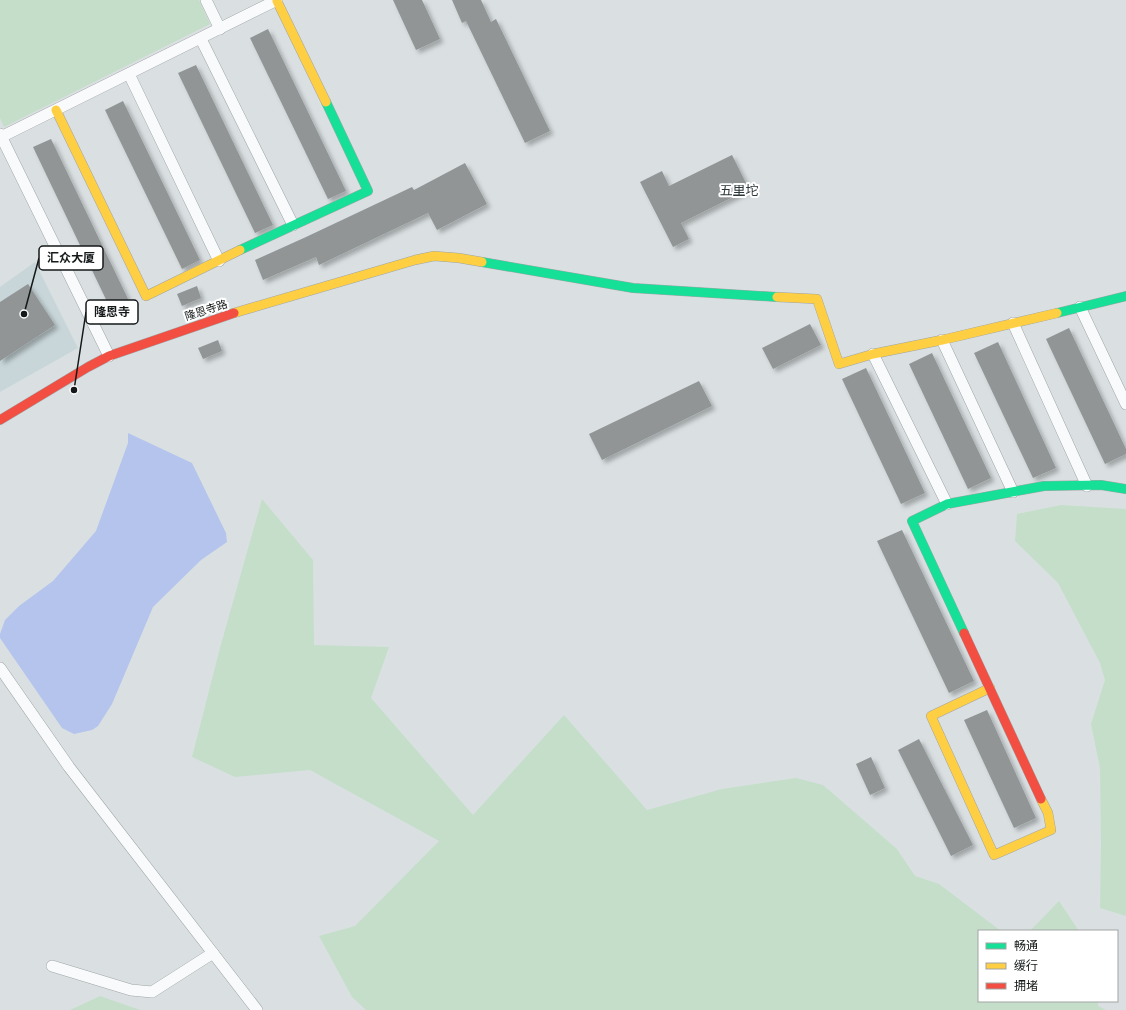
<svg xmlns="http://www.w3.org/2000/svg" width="1126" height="1010" viewBox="0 0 1126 1010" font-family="'DejaVu Sans','Noto Sans SC',sans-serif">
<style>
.built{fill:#c8d6d9}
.green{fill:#c4deca}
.water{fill:#b4c4ed}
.building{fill:#919596;filter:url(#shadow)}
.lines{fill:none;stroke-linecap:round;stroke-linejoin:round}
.street-casing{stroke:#a0a5a6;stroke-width:12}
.fast-casing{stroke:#a0a5a6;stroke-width:10}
.slow-casing{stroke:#a0a5a6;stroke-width:10}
.jam-casing{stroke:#a0a5a6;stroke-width:10}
.street{stroke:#f9fafb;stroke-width:11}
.fast{stroke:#16e098;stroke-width:9}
.slow{stroke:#ffcf43;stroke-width:9}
.jam{stroke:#f24e42;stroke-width:9}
.labels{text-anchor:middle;stroke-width:4;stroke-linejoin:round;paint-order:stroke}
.street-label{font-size:11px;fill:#141819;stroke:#fff}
.quarter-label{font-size:13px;fill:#2b3537;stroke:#fff}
.leader{fill:none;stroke:#141819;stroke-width:1.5}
.callout-dot{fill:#141819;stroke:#fff;stroke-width:1.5}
.callout{fill:#fff;stroke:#141819;stroke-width:1.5}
.callout-label{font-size:12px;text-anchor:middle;font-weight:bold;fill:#141819}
</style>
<defs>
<filter id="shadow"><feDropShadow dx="3.5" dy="3.5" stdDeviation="2" flood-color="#0004"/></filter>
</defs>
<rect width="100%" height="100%" fill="#dae0e2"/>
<polygon class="built" points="35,262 78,348 0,392 0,287"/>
<g class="green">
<polygon points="0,0 199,0 210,24 4,127 0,118"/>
<polygon points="262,499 313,560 314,645 389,647 371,698 473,815 564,715 647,810 722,789 796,778 823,785 897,849 915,876 939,884 1001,931 979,931 979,1001 1098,1001 1098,1006 1106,1010 366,1010 352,997 319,936 355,926 439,841 310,770 235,777 192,757 220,648"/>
<polygon points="1061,505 1126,509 1126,916 1100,908 1101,842 1100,768 1091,724 1105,680 1100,663 1058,583 1015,541 1017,514"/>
<polygon points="1059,901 1079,931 1030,931"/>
<polygon points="100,996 140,1010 70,1010"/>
</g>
<polygon class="water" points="128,433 192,463 226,533 227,542 201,560 153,607 112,704 98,726 92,730 74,734 62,728 0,638 0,634 5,620 19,606 53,581 96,531 128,443"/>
<g class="building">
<polygon points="393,0 422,0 440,39 416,50"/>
<polygon points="452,0 481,0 491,22 496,19 550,131 525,143 466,21 462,23"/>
<polygon points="268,29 346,191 328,199 250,38"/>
<polygon points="196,65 273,225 255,233 178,73"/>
<polygon points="123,101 200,260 182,269 105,110"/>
<polygon points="51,139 130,303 112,312 33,147"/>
<polygon points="732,155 749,189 681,223 689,239 673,247 640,182 662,171 669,186"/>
<polygon points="465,163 487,204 437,230 428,213 319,265 316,257 263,280 255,260 306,237 412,187 414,190"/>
<polygon points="28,284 55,325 0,361 0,302"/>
<polygon points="197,286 201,298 182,306 177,294"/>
<polygon points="810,324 821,345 773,369 762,348"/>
<polygon points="1069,328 1126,449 1126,454 1105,464 1046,339"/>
<polygon points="218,340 222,351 203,359 198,348"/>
<polygon points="998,342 1056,468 1033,478 974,353"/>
<polygon points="932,353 991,478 968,489 909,364"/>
<polygon points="866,368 925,493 901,504 842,379"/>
<polygon points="699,381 712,406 602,460 589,434"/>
<polygon points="902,530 974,681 949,693 877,541"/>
<polygon points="987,710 1036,818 1014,828 964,720"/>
<polygon points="919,739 973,845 951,856 898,750"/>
<polygon points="871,757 885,788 870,795 856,764"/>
</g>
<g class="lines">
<g class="street-casing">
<g id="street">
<polyline points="206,0 220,29"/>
<polyline points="201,39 293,225"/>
<polyline points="129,74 219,261"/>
<polyline points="0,134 109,356"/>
<polyline points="1,137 277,0"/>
<polyline points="1080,307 1126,404"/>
<polyline points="1013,323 1087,486"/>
<polyline points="942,340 1013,492"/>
<polyline points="873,354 947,504"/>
<polyline points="0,668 69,767 257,1010"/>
<polyline points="52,966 131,990 152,992 213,953"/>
</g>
</g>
<g class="fast-casing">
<g id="fast">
<polyline points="240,250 368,191 326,102"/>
<polyline points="482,262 633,288 777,297"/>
<polyline points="1057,313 1126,296"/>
<polyline points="964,633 912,521 947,504 1044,486 1101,485 1126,489"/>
</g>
</g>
<g class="slow-casing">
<g id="slow">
<polyline points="277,1 326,102"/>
<polyline points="56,110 146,296 240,250"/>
<polyline points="777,297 817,299 839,364 873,354 942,340 1057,313"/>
<polyline points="234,313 415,260 434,256 459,258 482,262"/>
<polyline points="990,688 931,716 994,855 1051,830 1048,813 1041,799"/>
</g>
</g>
<g class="jam-casing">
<g id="jam">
<polyline points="0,420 88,367 109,356 234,313"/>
<polyline points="964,633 1041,799"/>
</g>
</g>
<use href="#street" class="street"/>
<use href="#fast" class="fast"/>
<use href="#slow" class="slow"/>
<use href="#jam" class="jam"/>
</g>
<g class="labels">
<g class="street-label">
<text transform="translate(206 310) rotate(-18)" y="4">隆恩寺路</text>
</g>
<g class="quarter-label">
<text x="739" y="195">五里坨</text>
</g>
</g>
<path class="leader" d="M24 314L39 258M74 390L86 312"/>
<g class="callout-dot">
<circle cx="24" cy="314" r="4"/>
<circle cx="74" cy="390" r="4"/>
</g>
<g class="callout">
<rect x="39" y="246" width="64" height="24" rx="4"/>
<rect x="86" y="300" width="52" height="24" rx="4"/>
</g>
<g class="callout-label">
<text x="71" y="262">汇众大厦</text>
<text x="112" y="316">隆恩寺</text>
</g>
<rect x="978" y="930" width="140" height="72" fill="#ffffff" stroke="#a1a3a3"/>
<rect x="986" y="943" width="20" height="6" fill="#16e098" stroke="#a1a3a3"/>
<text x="1014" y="950" font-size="12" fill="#141819">畅通</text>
<rect x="986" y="963" width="20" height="6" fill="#ffcf43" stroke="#a1a3a3"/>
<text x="1014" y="970" font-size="12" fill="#141819">缓行</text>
<rect x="986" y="983" width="20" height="6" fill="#f24e42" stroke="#a1a3a3"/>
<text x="1014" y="990" font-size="12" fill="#141819">拥堵</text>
</svg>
